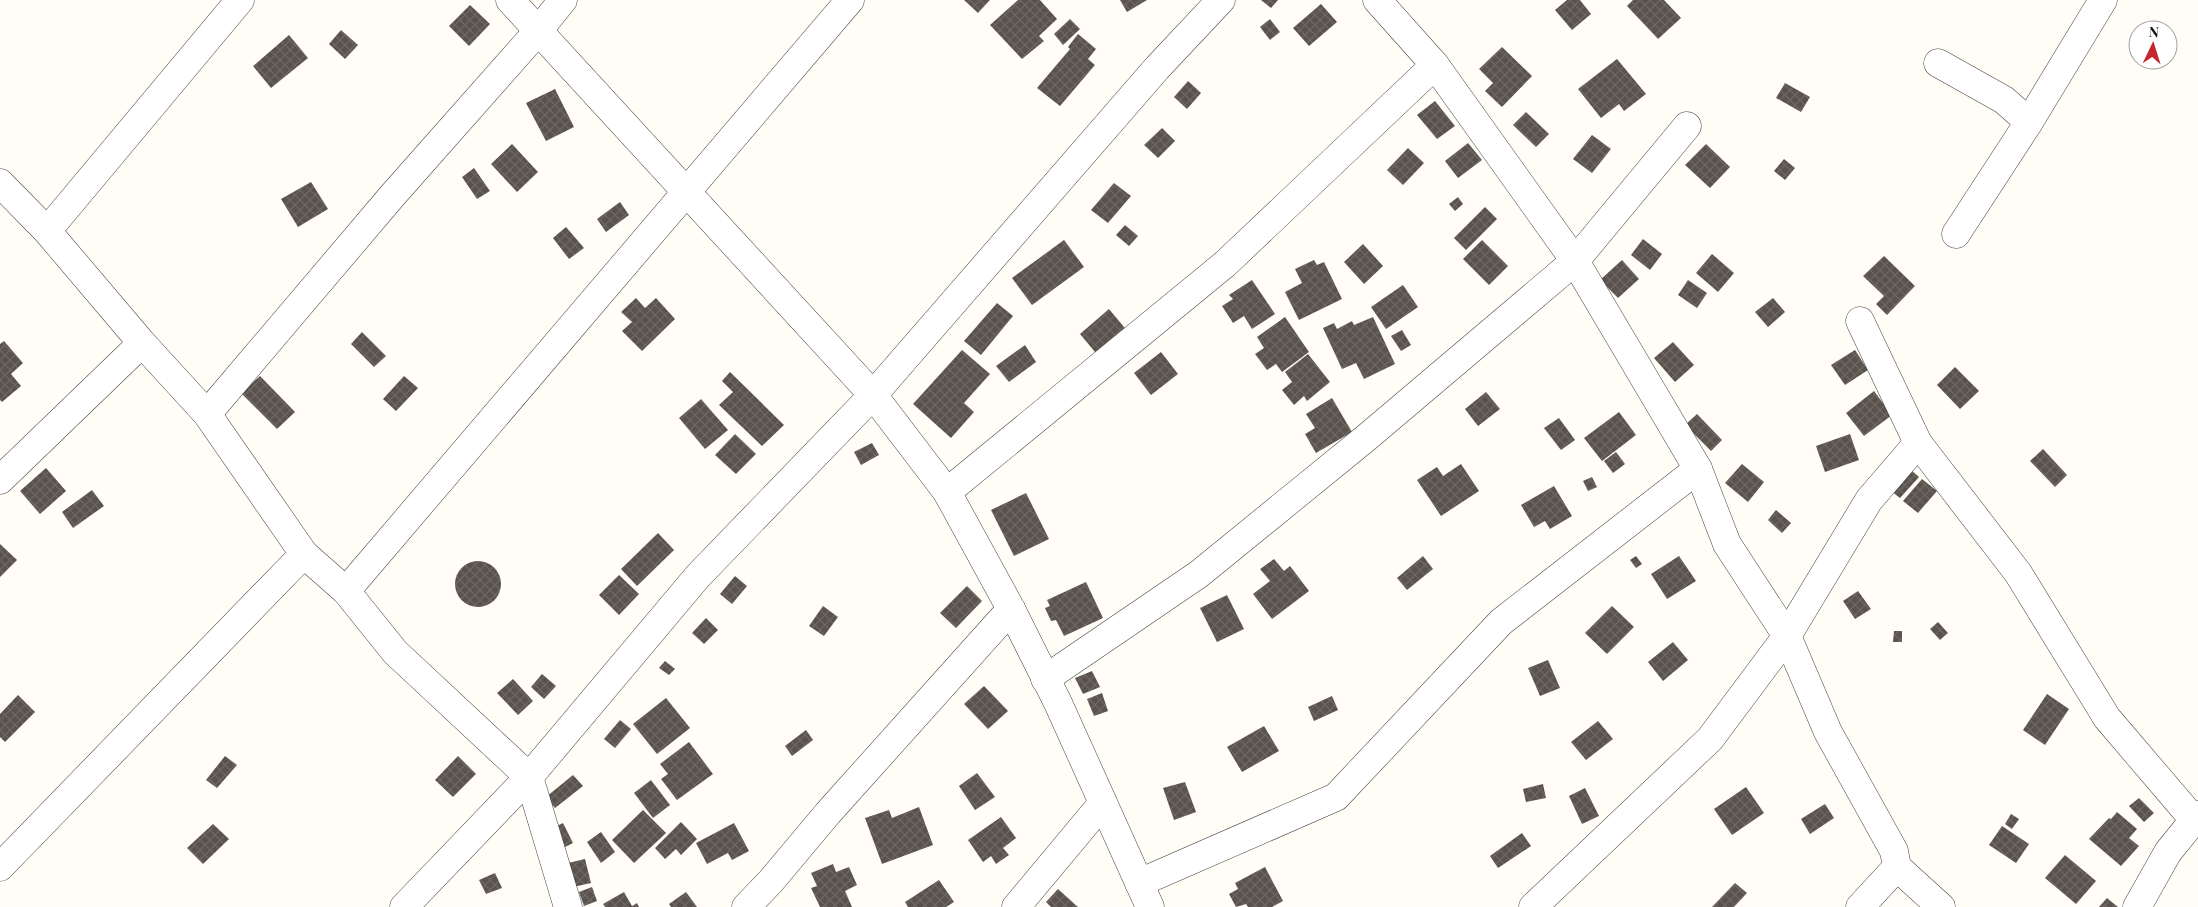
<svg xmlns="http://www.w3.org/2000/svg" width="2198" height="907" viewBox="0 0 2198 907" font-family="'Playfair Display',serif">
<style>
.building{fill:url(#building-cross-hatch)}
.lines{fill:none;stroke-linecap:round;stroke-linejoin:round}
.street-casing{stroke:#444;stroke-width:29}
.street{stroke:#fff;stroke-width:28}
</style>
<defs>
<pattern id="building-cross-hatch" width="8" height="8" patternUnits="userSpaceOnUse" patternTransform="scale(1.25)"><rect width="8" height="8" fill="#5a524d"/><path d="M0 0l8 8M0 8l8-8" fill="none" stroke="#6d6662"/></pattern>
</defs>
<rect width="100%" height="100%" fill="#fffdf5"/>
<g class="building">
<polygon points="964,0 990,0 978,13"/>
<polygon points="1018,0 1040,0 1057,19 1039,36 1044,41 1022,59 990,25"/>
<polygon points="1120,0 1147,0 1127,12"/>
<polygon points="1261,0 1278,0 1271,8"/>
<polygon points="1567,0 1580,0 1591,14 1572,30 1555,10"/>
<polygon points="1633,0 1664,0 1681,18 1658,39 1627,6"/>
<polygon points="1321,4 1337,22 1309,46 1293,28"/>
<polygon points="470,5 490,24 469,46 449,26"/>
<polygon points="1070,19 1080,29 1063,45 1054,34"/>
<polygon points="1270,19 1280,32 1270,40 1260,27"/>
<polygon points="341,30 358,45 345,59 329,44"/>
<polygon points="1078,34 1096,49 1088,59 1095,65 1060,106 1037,88 1070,49 1068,47"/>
<polygon points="289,35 308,58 271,88 253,66"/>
<polygon points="1502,47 1532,76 1502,107 1485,91 1493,83 1479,69"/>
<polygon points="1617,59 1646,94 1624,111 1619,104 1601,118 1578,89"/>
<polygon points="1188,81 1201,93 1187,109 1174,97"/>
<polygon points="1785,83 1810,97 1801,112 1776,98"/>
<polygon points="555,89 574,127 546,141 526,103"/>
<polygon points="1435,101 1455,126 1437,139 1417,115"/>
<polygon points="1526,112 1549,134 1536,147 1513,125"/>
<polygon points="1162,128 1175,141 1158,158 1144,145"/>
<polygon points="1592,135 1611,149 1592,173 1573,159"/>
<polygon points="1468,143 1482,160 1458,178 1445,161"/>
<polygon points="512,144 538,172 517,192 491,164"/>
<polygon points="1706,144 1730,167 1710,188 1685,165"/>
<polygon points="1408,148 1424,163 1403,185 1387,170"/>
<polygon points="1784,159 1795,168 1785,180 1774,171"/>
<polygon points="474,168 490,191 477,199 462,177"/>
<polygon points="311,182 328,209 298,227 281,199"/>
<polygon points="1114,183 1131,196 1108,223 1091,210"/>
<polygon points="1458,197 1463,204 1455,211 1449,204"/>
<polygon points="620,202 629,215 606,232 597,219"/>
<polygon points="1485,207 1497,219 1466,250 1454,238"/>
<polygon points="1125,225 1138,236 1129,246 1116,235"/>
<polygon points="566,227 584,248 569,259 553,238"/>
<polygon points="1643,239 1662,254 1650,270 1631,255"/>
<polygon points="1064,240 1084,267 1032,305 1012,278"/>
<polygon points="1482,240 1508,266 1489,285 1463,259"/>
<polygon points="1363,244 1383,266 1364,284 1344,262"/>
<polygon points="1712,254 1734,273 1718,292 1696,273"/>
<polygon points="1884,256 1915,286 1887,315 1876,304 1884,296 1863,276"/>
<polygon points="1314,260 1317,265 1324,262 1342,299 1299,320 1285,292 1302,283 1295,269"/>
<polygon points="1622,260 1639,279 1618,298 1600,280"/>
<polygon points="1252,280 1275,314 1252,329 1244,316 1233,323 1222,306 1233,299 1229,295"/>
<polygon points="1688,280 1707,293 1697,308 1678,295"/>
<polygon points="1403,285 1418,307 1386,329 1371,307"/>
<polygon points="636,298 645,308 656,298 675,319 642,351 622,331 632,322 621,312"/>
<polygon points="1773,298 1785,312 1768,327 1755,312"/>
<polygon points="997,303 1013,316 981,355 964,341"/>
<polygon points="1109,309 1129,333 1100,358 1080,334"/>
<polygon points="1285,317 1309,352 1282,372 1276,364 1267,370 1255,354 1264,348 1257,337"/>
<polygon points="1373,317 1395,364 1364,379 1356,363 1342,369 1323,328 1334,323 1337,329 1352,321 1354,325"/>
<polygon points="1402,330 1411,345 1401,351 1391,336"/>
<polygon points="362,332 386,356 374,367 351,344"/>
<polygon points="4,341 23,363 11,374 21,386 2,402 0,400 0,344"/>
<polygon points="1673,342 1694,365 1675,382 1654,358"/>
<polygon points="1025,345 1036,362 1009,382 996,366"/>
<polygon points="962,350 990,374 964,403 974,412 951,438 913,404"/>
<polygon points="1855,350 1868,370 1845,385 1831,365"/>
<polygon points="1161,352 1178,374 1151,395 1134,373"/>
<polygon points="1308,354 1330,382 1307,401 1304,396 1294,405 1282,390 1292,382 1285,372"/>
<polygon points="1955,367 1979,391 1960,409 1937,385"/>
<polygon points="730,372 784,425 762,446 719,405 733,392 722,381"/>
<polygon points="260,376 295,412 277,429 241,393"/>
<polygon points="404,376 418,388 396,411 383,399"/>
<polygon points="1874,391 1892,415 1864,436 1846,413"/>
<polygon points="1486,392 1500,409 1478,426 1465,409"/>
<polygon points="1332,398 1352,432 1316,453 1305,434 1315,428 1306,414"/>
<polygon points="701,399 728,430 705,449 679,418"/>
<polygon points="1619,412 1636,435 1602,461 1584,438"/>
<polygon points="1697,414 1722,440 1711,451 1685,425"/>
<polygon points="1559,418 1575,440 1561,450 1544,428"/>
<polygon points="735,434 756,454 736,474 715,455"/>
<polygon points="1850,434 1859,460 1825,472 1816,446"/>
<polygon points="872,443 879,455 861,465 854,452"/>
<polygon points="2043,449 2067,475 2055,487 2030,461"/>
<polygon points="1616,452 1625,464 1613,473 1604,461"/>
<polygon points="1461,464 1479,491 1441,516 1417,480 1437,467 1443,476"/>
<polygon points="1742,464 1764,482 1748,502 1725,483"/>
<polygon points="46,468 66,491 40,514 20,491"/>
<polygon points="1910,469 1919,477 1900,498 1891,491"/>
<polygon points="1592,477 1597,487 1588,491 1583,481"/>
<polygon points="1922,479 1937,491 1918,513 1903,501"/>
<polygon points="1554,486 1572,516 1550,529 1545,521 1534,527 1521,505"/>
<polygon points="92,490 104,506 73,528 62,512"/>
<polygon points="1026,493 1049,539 1014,556 991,510"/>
<polygon points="1776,510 1791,523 1782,533 1768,520"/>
<polygon points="658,533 674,550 637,586 621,569"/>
<polygon points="0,544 17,560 0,577"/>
<polygon points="1423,556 1433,569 1407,590 1397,578"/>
<polygon points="1636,556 1642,564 1636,568 1630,560"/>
<polygon points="1679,556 1696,581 1667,599 1651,574"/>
<polygon points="1274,559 1284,571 1290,566 1309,591 1272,619 1253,594 1270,581 1260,569"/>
<circle cx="478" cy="584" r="23"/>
<polygon points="619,575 639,594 619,615 599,595"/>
<polygon points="735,576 747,586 732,604 720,594"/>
<polygon points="1086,582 1103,618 1064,636 1056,620 1051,621 1045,608 1050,606 1047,600"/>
<polygon points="967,586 982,601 956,628 940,613"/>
<polygon points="1858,591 1871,609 1855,619 1843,601"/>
<polygon points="1227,595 1244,629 1217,642 1200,608"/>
<polygon points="823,606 838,617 824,636 809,626"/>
<polygon points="1612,606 1634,627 1607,654 1585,633"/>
<polygon points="706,618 718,630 704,644 692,633"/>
<polygon points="1938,622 1948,633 1940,640 1930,629"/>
<polygon points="1894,631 1902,631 1902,642 1893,642"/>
<polygon points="1673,642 1688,660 1663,681 1648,662"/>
<polygon points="1548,660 1560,688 1540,696 1528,668"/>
<polygon points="665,661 675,669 669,675 659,668"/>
<polygon points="1092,671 1100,687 1083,694 1075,678"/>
<polygon points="542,674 556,686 544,699 531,687"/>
<polygon points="513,679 533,701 518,715 497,693"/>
<polygon points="984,686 1008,711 988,729 964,704"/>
<polygon points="1102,693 1108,711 1094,716 1087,699"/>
<polygon points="2047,694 2069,709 2045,745 2023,730"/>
<polygon points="18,695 35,712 5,742 0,737 0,714"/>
<polygon points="1332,696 1338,710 1314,721 1308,707"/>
<polygon points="666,698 690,728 657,754 633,724"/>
<polygon points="620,720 631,729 615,748 604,739"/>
<polygon points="1598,721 1613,739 1586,760 1571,742"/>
<polygon points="1264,726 1279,751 1242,772 1227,747"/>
<polygon points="806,730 813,740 792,756 785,746"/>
<polygon points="689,742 713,774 677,800 661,779 668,774 660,764"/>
<polygon points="225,756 237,765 217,788 206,780"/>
<polygon points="458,756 476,774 453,797 435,780"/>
<polygon points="977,773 995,797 975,810 959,786"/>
<polygon points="573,775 583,786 555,808 546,797"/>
<polygon points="651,780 670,805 653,818 634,793"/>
<polygon points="1185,782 1196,812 1174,820 1163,788"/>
<polygon points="1543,784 1546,798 1526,802 1523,789"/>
<polygon points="1746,787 1764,813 1732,835 1714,809"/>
<polygon points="1585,788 1599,816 1582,824 1569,796"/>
<polygon points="2139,798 2154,813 2144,822 2129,806"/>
<polygon points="1825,804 1834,818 1810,834 1801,819"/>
<polygon points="919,807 933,845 882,864 865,818 889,810 892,818"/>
<polygon points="643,810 666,833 634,863 612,840"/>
<polygon points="2117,812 2137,829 2129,838 2139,846 2121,866 2089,839 2109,818 2111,819"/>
<polygon points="2011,814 2019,819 2012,829 2005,824"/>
<polygon points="1001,817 1016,838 1003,848 1009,855 996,864 991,856 983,862 968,840"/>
<polygon points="681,822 697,839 681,855 676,849 665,859 655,848"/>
<polygon points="563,823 573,843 561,849 551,829"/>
<polygon points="734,823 749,851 732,860 728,853 707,864 696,843"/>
<polygon points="213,824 229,839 203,864 187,848"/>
<polygon points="2002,826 2029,844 2016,863 1989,845"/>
<polygon points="601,832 615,852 601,863 587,842"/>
<polygon points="1522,833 1531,846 1498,868 1490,856"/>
<polygon points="2065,855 2096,881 2076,904 2045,878"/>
<polygon points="585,859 591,883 573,887 568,863"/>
<polygon points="833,864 836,872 849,867 857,885 845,891 852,907 820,907 811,888 817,886 811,873"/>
<polygon points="1265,867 1283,901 1272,907 1248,907 1246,904 1236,907 1229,894 1238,889 1235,883"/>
<polygon points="495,873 502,888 486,894 479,880"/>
<polygon points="939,880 954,902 946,907 908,907 905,902"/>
<polygon points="1735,883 1747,893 1734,907 1712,907"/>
<polygon points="592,887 597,901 584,906 579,892"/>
<polygon points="1058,889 1078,907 1051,907 1046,902"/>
<polygon points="624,892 632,906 637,903 639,907 605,907 603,904"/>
<polygon points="686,892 697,907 671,907 669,904"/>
<polygon points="2107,898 2118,907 2099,907"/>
</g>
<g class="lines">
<g class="street-casing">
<g id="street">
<polyline points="510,0 873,395 947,492 1011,609 1058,703 1150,907"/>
<polyline points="1377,0 1435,65 1575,261 1698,469 1727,544 1787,636 1828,732 1894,851 1897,867 1941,907"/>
<polyline points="1938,63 2004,100 2029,122"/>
<polyline points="0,183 47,231 142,343 207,414 304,554 346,591 395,652 529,777 568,907"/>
<polyline points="47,231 240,0"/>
<polyline points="1956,234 2029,122 2103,0"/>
<polyline points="1860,321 1918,443 2018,573 2107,718 2194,820"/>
<polyline points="207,414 392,196 538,31 563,0"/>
<polyline points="0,480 142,343"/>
<polyline points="947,492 1225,264 1435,65"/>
<polyline points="346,591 850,0"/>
<polyline points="1045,679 1199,574 1366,438 1575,261 1687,126"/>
<polyline points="0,867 304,554"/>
<polyline points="1139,883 1336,797 1501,622 1698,469"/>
<polyline points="404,907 529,777 698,576 873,395 1157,68 1221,0"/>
<polyline points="746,907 771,881 828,813 1011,609"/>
<polyline points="1016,907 1102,804"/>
<polyline points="1533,907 1710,739 1787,636 1869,500 1918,443"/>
<polyline points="1860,907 1897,867"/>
<polyline points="2137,907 2168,852 2198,815"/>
</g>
</g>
<use href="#street" class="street"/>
</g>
<g transform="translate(2153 45) rotate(4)"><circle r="24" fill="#ffffff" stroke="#a0a0a0"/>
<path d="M0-4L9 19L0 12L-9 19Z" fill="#c4262e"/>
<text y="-8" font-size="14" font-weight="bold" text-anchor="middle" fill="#111111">N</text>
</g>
</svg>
